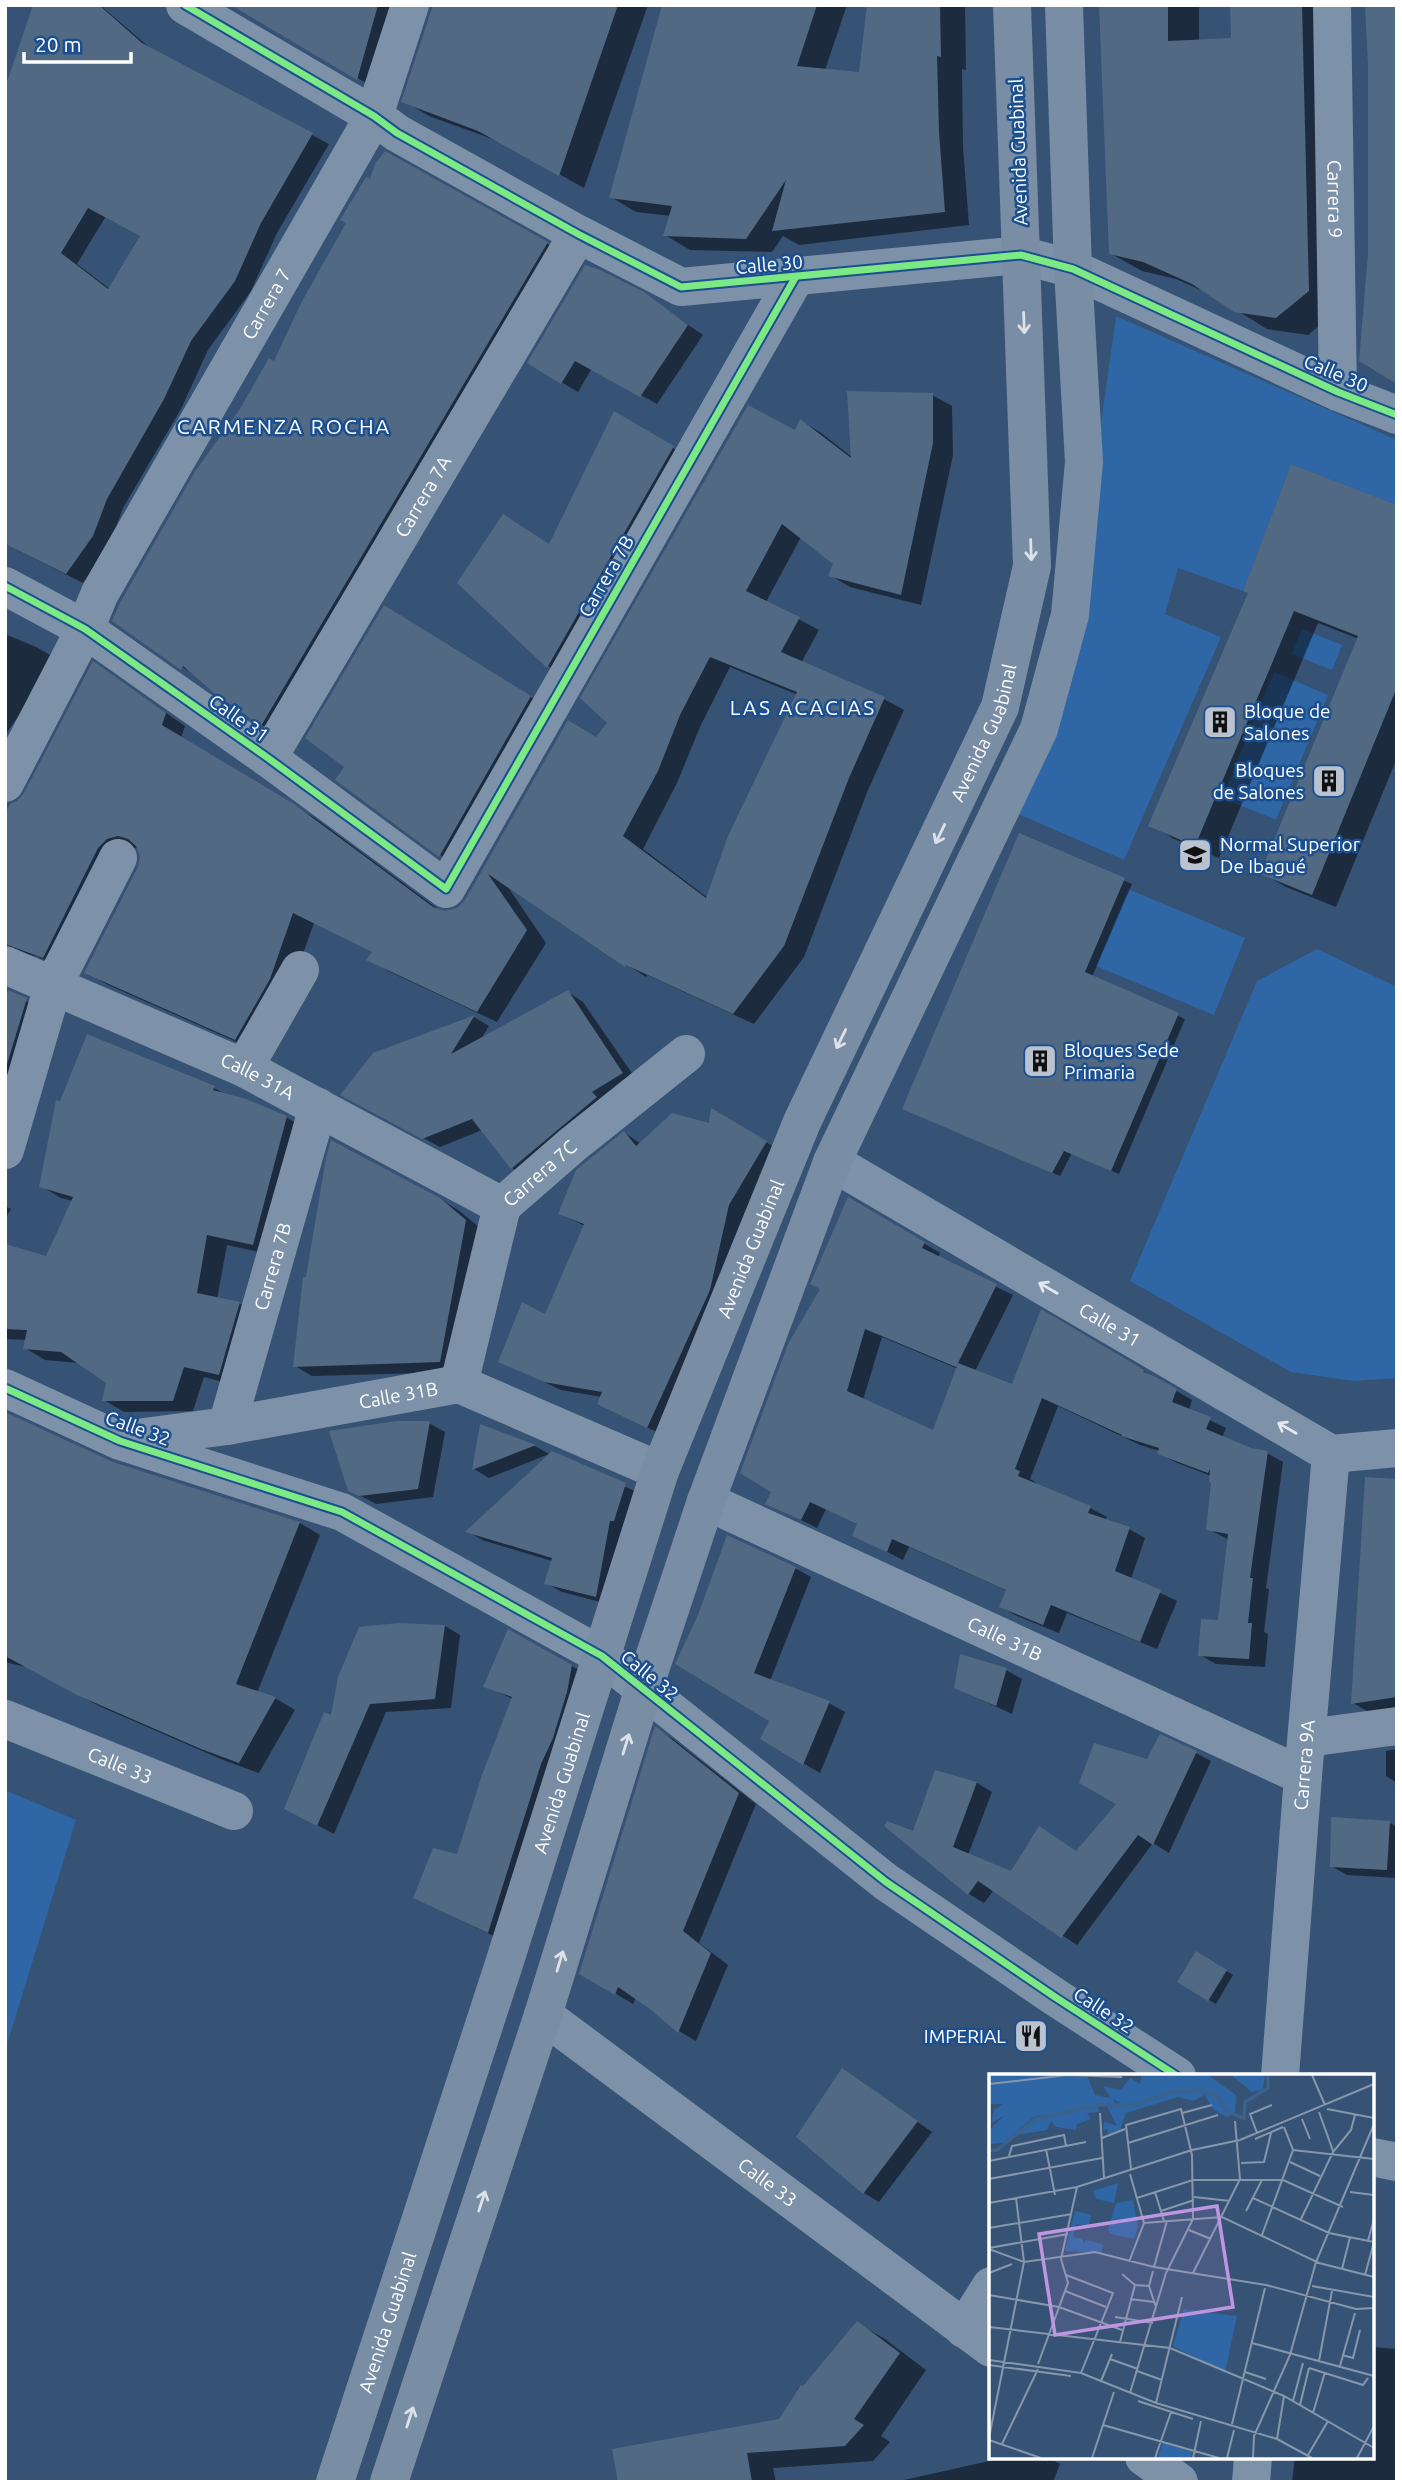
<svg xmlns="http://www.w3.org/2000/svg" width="1402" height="2487" viewBox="0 0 1402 2487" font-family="Ubuntu,sans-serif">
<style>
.green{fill:#2f66a5}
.shadow{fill:#0007;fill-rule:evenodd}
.building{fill:#526984;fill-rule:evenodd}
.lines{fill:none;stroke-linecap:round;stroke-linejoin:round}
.minor{stroke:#7d92a8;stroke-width:38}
.secondary{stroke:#798da4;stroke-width:38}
.cycleway-casing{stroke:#1b4f8f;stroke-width:11}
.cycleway{stroke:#7ce984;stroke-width:7}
.oneway{stroke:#dee2e8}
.oneway2{stroke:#e5e9ee}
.labels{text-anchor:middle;stroke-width:5;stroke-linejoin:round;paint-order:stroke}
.street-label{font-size:19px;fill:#fff;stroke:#1b4f8f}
.poi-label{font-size:19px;fill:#fff;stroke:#1b4f8f;text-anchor:start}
.neighbourhood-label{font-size:21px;letter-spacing:2px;fill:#fff;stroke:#1b4f8f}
.inset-river{fill:none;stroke:#3b618d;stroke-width:3.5}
.inset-road{fill:none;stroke:#8697ac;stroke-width:2}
.view{fill:#bd96df;fill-opacity:0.15;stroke:#bd96df;stroke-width:3.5}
.inset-edge{fill:none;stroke:#fff;stroke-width:3.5}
</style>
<rect width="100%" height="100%" fill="#365274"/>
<g class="green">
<polygon points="1116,316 1397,440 1397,505 1291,464 1243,591 1178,568 1165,614 1221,637 1124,860 1016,813 1058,731"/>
<polygon points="1302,629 1342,645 1332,670 1292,654"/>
<polygon points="1274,672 1328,695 1276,820 1222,798"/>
<polygon points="1128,889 1245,938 1214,1015 1096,966"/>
<polygon points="1317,949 1397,987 1397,1378 1354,1381 1291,1372 1130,1281 1257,981"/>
<polygon points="5,1790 76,1820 5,2051"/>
</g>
<g class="shadow">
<path d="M35,5H100L156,53L329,144L277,233L251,291L208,350L181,409L123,508L109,546L83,583L5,544ZM106,216L142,236L110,289L77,264Z"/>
<polygon points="237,5 413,5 388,96 237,7"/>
<polygon points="435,5 648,5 584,188 506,144 429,116 404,101"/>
<polygon points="664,5 847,5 825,70 861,74 868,5 965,5 966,70 962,69 963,147 969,225 799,245 783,236 772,252 690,250 665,235 671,216 636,212 611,197"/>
<polygon points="1101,5 1199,5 1199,41 1233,40 1232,5 1333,5 1339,309 1308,335 1267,329 1212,295 1176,279 1142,271 1110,253"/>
<polygon points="385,153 569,256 284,738 262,725 200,679 114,621 275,363"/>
<polygon points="643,294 703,335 657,404 592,368 578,392 529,363"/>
<path d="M932,395L952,406L953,455L921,605L850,587L830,575L835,563L801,537L766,602L819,630L801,663L884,699L904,710L868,790L804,957L754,1024L647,975L646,977L506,884L546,943L497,1022L388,971L369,959L374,952L314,923L290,990L255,1050L106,984L86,972L139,868L142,856L138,847L127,850L63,968L36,956L24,954L5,967V844L18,802L26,794L94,664L185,726L181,738L315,818L442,912L456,910L466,901L569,722L597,739L796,432L801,421L820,432L853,458ZM730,667L798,695L708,898L643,849L677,783L700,727Z"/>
<polygon points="615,414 701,464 576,682 548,666 459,583 504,517 550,545"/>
<polygon points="1397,507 1397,758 1336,907 1286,887 1262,873 1359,639 1318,623 1219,858 1174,839 1151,825 1249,593"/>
<polygon points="406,619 551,710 461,868 440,855 338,780 346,767"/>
<polygon points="5,634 36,647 59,660 5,735"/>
<polygon points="1020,835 1132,884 1092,977 1185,1019 1119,1174 1072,1153 1060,1176 912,1112"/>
<polygon points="5,986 8,992 46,1011 5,1129"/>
<polygon points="568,992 583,1002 638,1082 528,1177 512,1168 482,1130 440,1147 358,1103 374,1054 474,1017 489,1026 481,1039"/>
<polygon points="88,1036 214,1088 228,1096 286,1117 306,1129 273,1255 227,1245 217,1299 239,1303 259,1315 239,1386 204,1377 193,1411 124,1412 104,1400 108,1382 79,1363 45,1360 25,1348 27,1340 5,1339 5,1246 47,1258 73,1201 61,1198 41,1186 61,1103"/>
<polygon points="713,1111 781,1151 663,1435 599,1404 602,1397 561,1390 500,1361 546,1316 585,1226 560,1214 625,1133 641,1144 710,1126"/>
<polygon points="440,1199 458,1210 484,1231 458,1372 312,1376 295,1366"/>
<path d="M849,1199L940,1253L938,1258L1013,1295L975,1371L1013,1386L1042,1312L1192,1400L1189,1410L1226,1428L1222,1438L1250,1450L1267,1453L1283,1462L1266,1588L1269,1589L1264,1632L1268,1634L1265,1667L1216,1664L1200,1655L1220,1622L1229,1540L1208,1529L1213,1482L1211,1476L1175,1462L1159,1453L1160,1451L1140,1445L1058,1406L1030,1479L1035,1482L1034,1485L1090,1508L1107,1517L1105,1521L1129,1529L1145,1538L1131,1579L1177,1601L1157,1649L1067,1613L1059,1633L1017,1616L1001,1607L1008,1591L909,1547L903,1560L854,1535L859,1525L826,1509L817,1528L767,1503L773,1492L822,1289ZM882,1337L958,1369L934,1432L863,1400Z"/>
<polygon points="5,1206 11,1209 5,1219"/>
<polygon points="5,1418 113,1463 300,1523 320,1535 257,1693 275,1698 295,1710 259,1773 223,1760 99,1706 30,1668 5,1662"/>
<polygon points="429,1423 445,1432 433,1497 376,1504 350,1490"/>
<polygon points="481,1426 535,1446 549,1454 489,1478 474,1469"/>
<polygon points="552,1453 641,1494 612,1605 562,1592 546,1583 552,1561 482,1540 468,1531"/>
<polygon points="1397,1481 1397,1711 1369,1712 1353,1703"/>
<polygon points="795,1568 811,1577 770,1681 829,1703 845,1712 820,1773 762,1739 771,1720 677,1664"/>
<polygon points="445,1626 460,1635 451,1708 386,1712 334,1834 302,1817 333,1717"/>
<polygon points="509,1632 588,1675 504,1941 431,1906 458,1857 513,1699 485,1686"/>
<polygon points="1006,1670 1022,1679 1012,1714 956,1688"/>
<polygon points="656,1729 673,1739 756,1804 699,1943 728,1965 696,2041 679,2031 636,1997 633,2004 581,1973"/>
<polygon points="1397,1749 1397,1783 1386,1776 1386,1751"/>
<polygon points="1196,1753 1211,1761 1169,1853 1153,1843 1077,1945 994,1890 984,1903 969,1894 914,1834 936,1772 977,1783 992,1792 968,1855 1012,1873 1077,1852 1118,1804 1148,1761"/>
<polygon points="1390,1823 1397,1827 1397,1878 1347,1875 1331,1866"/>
<polygon points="1197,1953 1233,1975 1216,2004 1179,1982"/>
<polygon points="842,2070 932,2132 879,2202 864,2193"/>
<polygon points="857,2323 885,2339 926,2370 881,2436 890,2442 873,2461 773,2468 776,2482 620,2482 780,2421"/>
<polygon points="1372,2347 1397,2349 1397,2482 1292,2482 1295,2457 1372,2457"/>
<polygon points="1007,2457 1048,2457 1060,2464 1053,2482 895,2482"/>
</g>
<g class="building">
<path d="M33,5H99L142,43L313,133L261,223L235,281L191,341L164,399L107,499L93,536L66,574L5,544V88ZM88,208L140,236L108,289L61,253Z"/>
<polygon points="231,5 378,5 357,80"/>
<polygon points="433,5 618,5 559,176 478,131 401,102"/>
<polygon points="662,5 817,5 797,66 859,72 867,5 940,5 941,57 937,56 939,132 945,212 772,231 786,180 746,239 663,236 672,206 609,198"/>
<polygon points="1099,5 1168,5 1168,41 1231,38 1230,5 1302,5 1309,291 1276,318 1234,312 1192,284 1143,262 1109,254"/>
<polygon points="1365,5 1397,5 1397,384 1359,361 1368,254 1368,65"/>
<polygon points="385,151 548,242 261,726 214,693 183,666 181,670 112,621 120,603 196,470 238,412 269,358 274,361 301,303 346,223 340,220 366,177 370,179 375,164"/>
<polygon points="585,265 600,270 644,292 688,325 640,397 575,361 561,384 527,363"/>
<path d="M847,391L933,393V443L901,595L828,576L833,564L782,524L746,591L800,617L781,652L885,697L849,778L784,946L733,1014L626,965L625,967L488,874L527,930L477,1012L366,960L372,952L293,913L270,979L235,1040L84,973L138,867L140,856L136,846L128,839L118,836L107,839L98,848L43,958L5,944V814L10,804L17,801L24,793L93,661L166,713L162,725L294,804L433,907L445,911L457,908L465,900L568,720L596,737L607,723L580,698L748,405L795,430L800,419L851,458ZM710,657L797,692L728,836L706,898L623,836L658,771L680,715Z"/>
<polygon points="614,411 674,446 547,668 457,583 503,514 549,544"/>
<polygon points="1291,464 1397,505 1397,687 1312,895 1260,874 1358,636 1294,611 1195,846 1148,826 1248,593 1243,591"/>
<polygon points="384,605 531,696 439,857 335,780 344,767 305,738"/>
<polygon points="1019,833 1125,878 1085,972 1179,1013 1111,1171 1064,1151 1052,1173 902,1109"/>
<polygon points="8,990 27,998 5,1071 5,997"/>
<polygon points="568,990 623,1073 592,1092 597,1097 511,1169 472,1119 422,1139 340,1095 373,1053 475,1015 451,1054"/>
<polygon points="87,1034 215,1086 213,1090 246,1099 287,1116 253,1245 207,1235 197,1293 240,1302 219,1375 184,1367 173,1401 102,1401 106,1383 61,1352 23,1349 27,1330 5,1329 5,1244 46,1256 73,1197 39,1187 56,1100 60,1101"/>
<polygon points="711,1108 767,1141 729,1205 710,1290 647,1428 597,1404 602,1392 544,1382 498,1362 522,1302 545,1314 584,1224 558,1214 576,1170 624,1131 636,1146 672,1113 709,1123"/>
<polygon points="331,1140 440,1198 466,1220 440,1362 293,1367 303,1277 306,1277 326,1158"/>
<path d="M848,1197L925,1242L922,1248L997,1284L958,1363L1012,1384L1041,1309L1144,1370L1143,1372L1154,1376L1177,1389L1172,1402L1211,1417L1206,1429L1251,1448L1268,1451L1250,1578H1253L1248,1623H1252L1249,1659L1198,1656L1201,1619L1218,1620L1228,1534L1206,1530L1211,1483L1209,1482L1210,1469L1208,1473L1157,1454L1159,1448L1121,1436L1122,1435L1042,1398L1015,1469L1020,1471L1018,1476L1091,1506L1088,1513L1130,1527L1115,1571L1161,1590L1140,1642L1051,1605L1043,1625L999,1607L1006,1590L892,1539L887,1552L852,1536L857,1524L810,1502L801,1520L765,1504L771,1492L740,1473L788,1344L820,1289L810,1284ZM865,1329L956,1367L958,1363L933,1430L847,1391Z"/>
<polygon points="5,1412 113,1462 300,1522 236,1684 276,1697 239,1763 201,1749 77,1695 5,1656"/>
<polygon points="396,1421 430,1421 418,1489 359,1496 348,1491 329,1431"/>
<polygon points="480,1424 536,1445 472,1470"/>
<polygon points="552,1451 626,1483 614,1521 610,1521 596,1597 544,1584 552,1558 465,1532"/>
<polygon points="1365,1477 1397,1479 1397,1697 1351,1704"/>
<polygon points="727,1535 796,1567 754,1673 830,1701 803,1765 760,1739 769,1721 675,1664 698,1615"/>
<polygon points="398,1623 445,1625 435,1699 370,1704 317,1826 284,1809 324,1712 331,1715 338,1677 359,1627"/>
<polygon points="508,1629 572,1665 567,1692 553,1738 541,1764 488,1933 413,1898 433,1848 457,1854 482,1775 512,1697 483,1687"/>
<polygon points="960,1654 1007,1668 996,1706 954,1688"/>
<polygon points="655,1726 739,1793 683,1931 711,1953 678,2033 650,2009 618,1987 615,1995 579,1974"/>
<polygon points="1160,1734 1197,1751 1153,1845 1138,1835 1061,1938 978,1881 968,1895 884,1826 887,1821 913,1831 935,1770 977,1782 953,1847 1011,1871 1039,1826 1076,1851 1116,1804 1079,1783 1094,1743 1147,1759"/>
<polygon points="1331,1817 1390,1821 1387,1870 1330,1867"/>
<polygon points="1196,1951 1227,1970 1208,2001 1177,1982"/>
<polygon points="842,2068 918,2121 863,2194 796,2137"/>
<polygon points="857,2321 900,2353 854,2419 864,2425 845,2446 747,2453 752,2482 618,2482 612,2449 779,2419 801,2385 803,2386"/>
</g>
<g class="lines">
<g class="minor">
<polyline points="185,5 374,116 397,133 578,234 681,287 1021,255 1073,269 1338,392 1397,415"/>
<path id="s1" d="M1332,5L1338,392"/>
<polyline points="5,586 85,629 268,758 446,889 795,278"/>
<path id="s2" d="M268,758L578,234"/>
<path id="s3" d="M5,783L85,629L100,593L374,116L410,5"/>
<path id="s4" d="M5,965L244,1068L502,1206"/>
<polyline points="244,1068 300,970"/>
<polyline points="5,1150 53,986 118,858"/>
<path id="s5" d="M832,1162L1331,1454L1397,1448"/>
<path id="s6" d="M459,1384L502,1206L572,1145L686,1054"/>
<polyline points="5,1388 120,1441 342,1512 602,1656 886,1882 1055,1997 1177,2076"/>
<path id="s7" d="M227,1426L318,1107"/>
<path id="s8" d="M129,1439L227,1426L459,1384L660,1471"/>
<path id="s9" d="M706,1501L1303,1776"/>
<path id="s10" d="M5,1719L234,1811"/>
<polyline points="1308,1738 1397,1726"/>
<path id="s11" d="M543,2015L991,2348"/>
<path id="s12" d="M1280,2076L1303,1776L1331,1454"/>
<polyline points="1372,2157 1397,2162"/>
<polyline points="964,2329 991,2286"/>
<polyline points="1144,2457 1179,2482"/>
<polyline points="1251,2482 1253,2457"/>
</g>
<g class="secondary">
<path id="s13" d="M335,2482L503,1967L660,1471L802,1122L1000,707L1032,566L1012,5"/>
<polyline points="389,2482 543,2015 643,1691 706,1501 832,1162 1039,729 1070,615 1084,462 1073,269 1064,5"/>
</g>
<g class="cycleway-casing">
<g id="cycleway">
<polyline points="185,5 374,116 397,133 578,234 681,287 1021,255 1073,269 1338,392 1397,415"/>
<polyline points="5,586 85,629 268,758 446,889 795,278"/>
<polyline points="5,1388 120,1441 342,1512 602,1656 886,1882 1055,1997 1177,2076"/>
</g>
</g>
<use href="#cycleway" class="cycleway"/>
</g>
<defs><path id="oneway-shaft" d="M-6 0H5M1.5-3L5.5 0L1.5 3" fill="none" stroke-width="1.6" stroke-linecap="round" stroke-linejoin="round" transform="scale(1.75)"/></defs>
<g class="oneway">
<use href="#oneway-shaft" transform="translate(1024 323) rotate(88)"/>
<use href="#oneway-shaft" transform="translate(1031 550) rotate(88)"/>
<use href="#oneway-shaft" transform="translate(940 834) rotate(116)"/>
<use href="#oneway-shaft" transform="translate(841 1039) rotate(116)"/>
<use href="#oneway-shaft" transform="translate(626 1744) rotate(-73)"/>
<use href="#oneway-shaft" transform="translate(560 1961) rotate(-73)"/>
<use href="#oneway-shaft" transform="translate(482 2201) rotate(-72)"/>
<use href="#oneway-shaft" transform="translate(410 2417) rotate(-72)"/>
</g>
<g class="oneway2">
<use href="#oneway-shaft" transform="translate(1048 1288) rotate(-150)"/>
<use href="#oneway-shaft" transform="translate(1287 1428) rotate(-150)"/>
</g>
<defs>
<g id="building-square" transform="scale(1.75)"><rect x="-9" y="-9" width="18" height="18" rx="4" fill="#b9c2ce" stroke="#1b4f8f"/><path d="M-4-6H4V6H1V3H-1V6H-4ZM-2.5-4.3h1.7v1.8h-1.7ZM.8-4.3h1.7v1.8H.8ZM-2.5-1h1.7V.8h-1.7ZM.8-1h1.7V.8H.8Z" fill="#111"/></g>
<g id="university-square" transform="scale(1.75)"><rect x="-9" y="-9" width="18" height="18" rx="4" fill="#b9c2ce" stroke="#1b4f8f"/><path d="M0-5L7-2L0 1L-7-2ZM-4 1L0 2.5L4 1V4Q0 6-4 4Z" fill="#111"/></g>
<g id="restaurant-square" transform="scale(1.75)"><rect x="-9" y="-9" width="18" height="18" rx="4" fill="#b9c2ce" stroke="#1b4f8f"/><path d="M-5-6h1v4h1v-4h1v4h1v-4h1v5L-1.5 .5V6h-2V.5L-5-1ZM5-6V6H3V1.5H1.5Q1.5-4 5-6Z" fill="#111"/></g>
</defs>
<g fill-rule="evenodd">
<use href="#building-square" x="1220" y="722"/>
<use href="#building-square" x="1329" y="781"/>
<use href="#university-square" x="1195" y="855"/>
<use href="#building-square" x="1040" y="1061"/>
<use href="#restaurant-square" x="1031" y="2036"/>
</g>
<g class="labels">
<g class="street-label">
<text transform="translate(1018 152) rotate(-92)" y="7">Avenida Guabinal</text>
<text dy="7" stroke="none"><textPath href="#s1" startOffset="194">Carrera 9</textPath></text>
<text transform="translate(769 264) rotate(-5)" y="7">Calle 30</text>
<text dy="7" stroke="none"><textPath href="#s3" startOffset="546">Carrera 7</textPath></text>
<text transform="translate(1336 373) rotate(23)" y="7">Calle 30</text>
<text dy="7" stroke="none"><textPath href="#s2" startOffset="304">Carrera 7A</textPath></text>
<text transform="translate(606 576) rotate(-60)" y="7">Carrera 7B</text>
<text transform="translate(239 718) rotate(35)" y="7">Calle 31</text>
<text dy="7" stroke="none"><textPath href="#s13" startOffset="1869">Avenida Guabinal</textPath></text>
<text dy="7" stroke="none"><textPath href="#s4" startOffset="276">Calle 31A</textPath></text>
<text dy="7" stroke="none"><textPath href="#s6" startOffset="233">Carrera 7C</textPath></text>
<text dy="7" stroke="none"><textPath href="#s13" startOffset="1302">Avenida Guabinal</textPath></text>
<text dy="7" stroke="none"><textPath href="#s7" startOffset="166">Carrera 7B</textPath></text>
<text dy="7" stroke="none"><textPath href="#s5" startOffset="322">Calle 31</textPath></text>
<text dy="7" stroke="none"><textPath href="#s8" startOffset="273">Calle 31B</textPath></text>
<text transform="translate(138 1428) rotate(20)" y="7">Calle 32</text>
<text dy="7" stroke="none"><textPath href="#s9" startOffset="329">Calle 31B</textPath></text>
<text transform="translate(650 1675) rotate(39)" y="7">Calle 32</text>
<text dy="7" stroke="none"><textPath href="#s10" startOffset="124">Calle 33</textPath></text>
<text dy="7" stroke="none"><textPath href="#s12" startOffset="312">Carrera 9A</textPath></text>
<text dy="7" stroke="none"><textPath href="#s13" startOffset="735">Avenida Guabinal</textPath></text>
<text transform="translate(1104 2010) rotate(33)" y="7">Calle 32</text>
<text dy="7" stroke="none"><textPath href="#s11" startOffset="280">Calle 33</textPath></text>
<text dy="7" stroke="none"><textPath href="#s13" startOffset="168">Avenida Guabinal</textPath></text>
</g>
<g class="poi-label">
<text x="1244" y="718">Bloque de<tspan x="1244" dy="22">Salones</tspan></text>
<text x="1304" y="777" text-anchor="end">Bloques<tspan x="1304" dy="22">de Salones</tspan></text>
<text x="1220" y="851">Normal Superior<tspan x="1220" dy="22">De Ibagué</tspan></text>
<text x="1064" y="1057">Bloques Sede<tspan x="1064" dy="22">Primaria</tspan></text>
<text x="1006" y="2043" text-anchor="end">IMPERIAL</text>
</g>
<g class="neighbourhood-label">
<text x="284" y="434">CARMENZA ROCHA</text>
<text x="803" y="715">LAS ACACIAS</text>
</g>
</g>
<g transform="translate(989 2074)">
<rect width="385" height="385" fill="#365274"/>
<path d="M0,1H98L106,21L122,24L114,12L132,16L141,4L151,10L153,1H219L247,21L246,39L238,43L224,35L216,21L204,27L189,23L137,39L131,56L119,60V55L114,56L115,48L128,52L118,32L131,29L124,25L126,30L45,43L14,69L0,70V56L15,42L2,49L5,36L14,30H0ZM242,1H276L274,15L263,18ZM109,32L110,38L98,39L102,45L88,50L87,56L67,53L62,47L58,56L28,61L16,70L32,55L47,46ZM129,109L125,129L107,125L104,117ZM144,126L149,153L145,165L122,160L119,156L127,129ZM86,137L102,141L100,152L87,150L84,163L94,165V170L98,166L115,171L112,179L76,177ZM195,235L248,242L236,299L184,272ZM174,369L203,378L202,384H168Z" fill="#2f66a5"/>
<path class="inset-river" d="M0,77L8,76L46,45L110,31H147L183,18L207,16L228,22L239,38L255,44L256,28L279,14V1"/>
<path class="inset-road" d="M323,1L336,31M0,10L78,1L133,3M338,35L385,44M330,38L344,77M111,39L115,104M193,39L223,31M313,45L321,65M268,59L261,40L283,31M113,64L136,55M266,65L294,53M139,69L229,41M57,75L66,121M304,76L385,85M20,82L23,72L75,61L77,72M0,87L97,68M301,88L331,102M252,89L275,88L282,59M0,105L113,84M166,118L175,147M361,118L385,121M205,123L241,127M148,124L204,106H294L354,133M264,124L340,159L385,168M0,129L88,113L203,76L251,66L385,10M172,137L205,126M257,137L273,106M312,145L344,78L362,56L366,41M155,149L233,143L330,189L385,203M0,154L83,140M200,156L222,165M273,161L304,76L295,53M379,167L385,145M0,174L79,160M0,175L35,188L106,178L165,193L277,211L367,235L385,234M140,188L155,149L141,100M165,193L178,147M353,195L361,163M164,197L160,212L167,233M0,199L23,190M204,199L251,105L246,47M133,200L146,211L160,212M77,201L124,219L92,299M376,201L385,168M323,212L385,223M76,217L117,233M0,221L70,233L133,256M141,225L165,228M126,243L164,249M0,253L181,274L295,322L385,374M131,268L146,211M263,269L385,302M353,281L364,284L371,256M121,285L149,295M0,286L92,299L167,329L288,365L323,384M330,287L343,217M49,290L79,209L72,185L88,113M0,291L82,302M351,292L366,239M320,294L374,311L379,304M148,297L173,306M256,298L277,305M112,307L123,280M141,319L177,199L204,145L203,81L192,35L137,51L142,95M149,327L204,345M304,327L314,289M167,329L193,223M311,331L320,294M324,339L336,298M243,350L276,214M114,351L230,384M0,364L35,188L27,124M288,365L295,322M0,366L52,384M13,370L49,295M319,381L339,347M103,384L125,318M166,384L182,338M204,384L212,347M238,384L245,356M264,384L265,362L301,281L327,188L385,50M368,384L385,352"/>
<path class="view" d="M228,132L244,233L66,261L50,160Z"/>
<rect width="385" height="385" class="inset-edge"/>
</g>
<rect width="1402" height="2487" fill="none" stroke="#ffffff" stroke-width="14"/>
<path d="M24 52v10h107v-10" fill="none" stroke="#ffffff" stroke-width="3.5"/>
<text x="35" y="52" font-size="21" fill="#ffffff" stroke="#1b4f8f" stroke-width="5" paint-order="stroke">20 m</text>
</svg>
